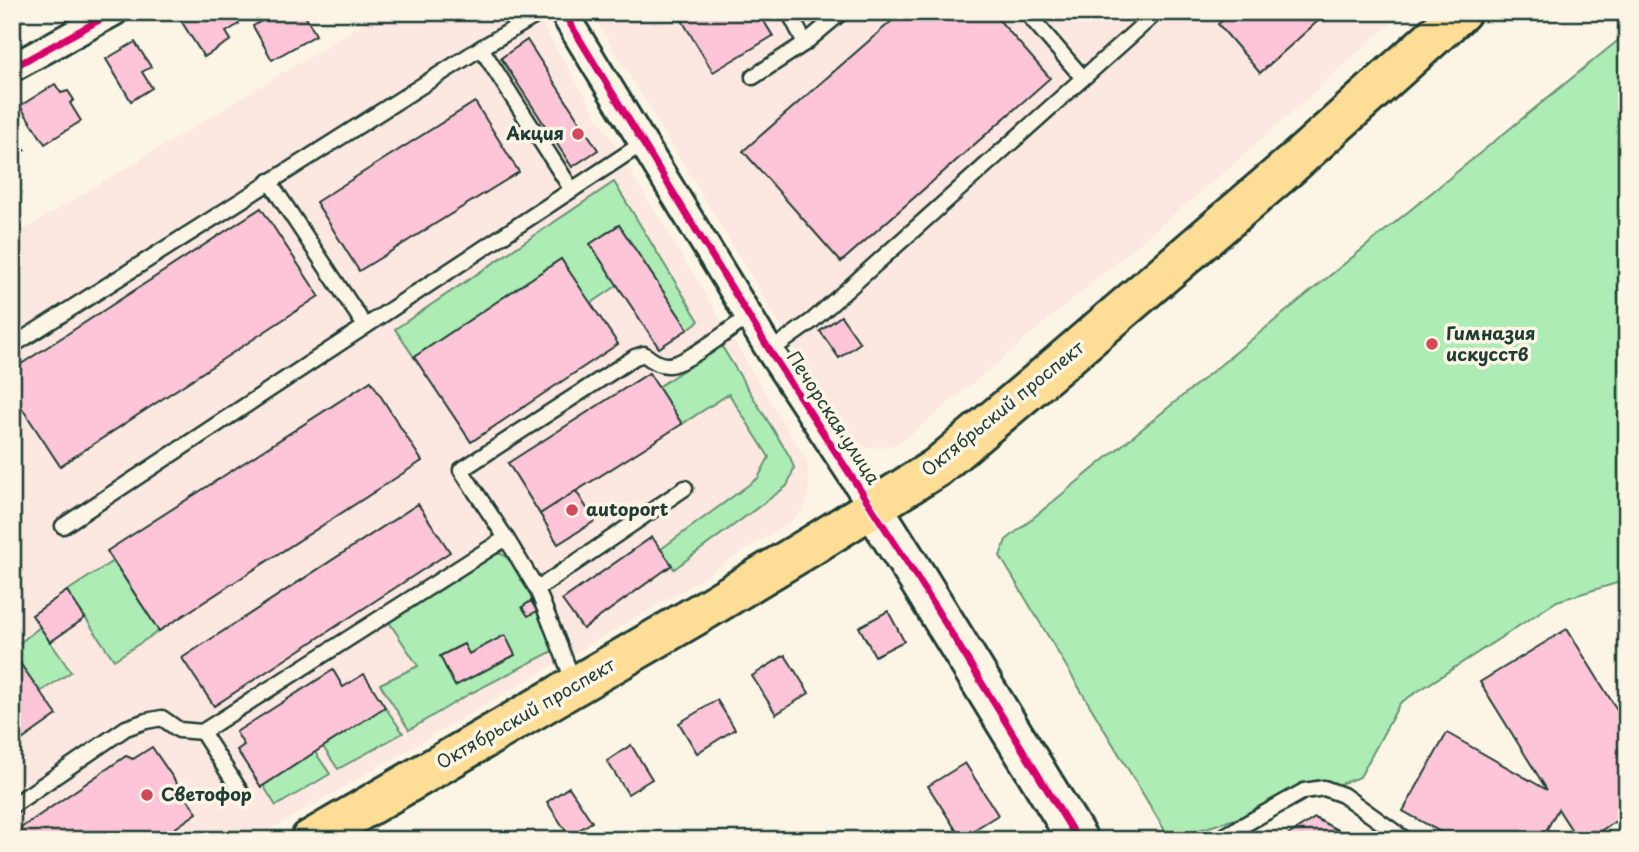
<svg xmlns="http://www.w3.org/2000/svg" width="1639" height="852" viewBox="0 0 1639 852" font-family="'Playpen Sans',sans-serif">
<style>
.built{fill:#fde7e1}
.green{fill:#adecb4;stroke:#669474;stroke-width:2;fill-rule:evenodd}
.building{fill:#fec5d8;stroke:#1f3d34;stroke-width:2}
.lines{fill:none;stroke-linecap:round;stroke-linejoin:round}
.lane-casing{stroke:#1f3d34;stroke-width:19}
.street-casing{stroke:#1f3d34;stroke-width:32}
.secondary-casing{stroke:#1f3d34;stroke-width:44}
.primary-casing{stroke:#1f3d34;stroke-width:44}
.lane{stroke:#fcf5e5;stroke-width:14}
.street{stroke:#fcf5e5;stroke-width:26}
.secondary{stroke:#fcf5e5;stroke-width:38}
.primary{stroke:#fedd96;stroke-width:38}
.cycleway-casing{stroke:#fcf5e5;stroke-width:11}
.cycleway{stroke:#d6006c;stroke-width:7}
.poi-dot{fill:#d1495b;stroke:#fcf5e5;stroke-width:2.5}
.labels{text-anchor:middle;stroke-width:7;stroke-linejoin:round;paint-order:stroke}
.poi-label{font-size:18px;font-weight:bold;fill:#1f3d34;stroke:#fcf5e5;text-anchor:start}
.street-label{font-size:18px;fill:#1f3d34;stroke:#fcf5e5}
</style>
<rect width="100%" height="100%" fill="#fcf5e5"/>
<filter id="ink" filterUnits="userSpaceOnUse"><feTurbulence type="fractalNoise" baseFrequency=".0143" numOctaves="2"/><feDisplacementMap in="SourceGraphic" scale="14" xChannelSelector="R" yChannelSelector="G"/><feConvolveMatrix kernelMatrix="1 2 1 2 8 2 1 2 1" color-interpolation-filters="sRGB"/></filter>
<g filter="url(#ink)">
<g class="built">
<polygon points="383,12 534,12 807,462 809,482 808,495 804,509 795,518 685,589 252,840 12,840 12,237"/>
<polygon points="591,12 1403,12 1234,164 912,434 897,444 880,448 865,447 851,434 828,403"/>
</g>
<g class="green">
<polygon points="1627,33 1627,580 1557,601 1400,703 1360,777 1271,808 1170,839 1000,556 1006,540"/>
<polygon points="614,182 699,321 688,329 619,225 590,244 618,285 590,304 561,259 414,357 395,329"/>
<polygon points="721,345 790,457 794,468 787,486 674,569 661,549 758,478 769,457 729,394 682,424 658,387"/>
<path d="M492,554H502C532,576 542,617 553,651L469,694L409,730L380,684L418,666L389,622ZM504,636L455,685L440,656L463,644L469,654Z"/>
<polygon points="113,561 159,631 114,660 67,591"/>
<polygon points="40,627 71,672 40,692 19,662 12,667 12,649"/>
<polygon points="385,707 403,733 338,769 323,747"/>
<polygon points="315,752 330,774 276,806 263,785"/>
</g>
<g class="building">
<polygon points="12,12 29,12 12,24"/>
<polygon points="184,12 232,12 239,24 226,32 231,40 204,57 178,16"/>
<polygon points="277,12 303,12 316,35 272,60 253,26"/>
<polygon points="677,12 758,12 773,36 713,72"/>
<polygon points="902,12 992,12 1050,78 841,262 743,151"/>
<polygon points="1232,12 1328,12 1260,73 1218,24"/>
<polygon points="527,40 598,150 572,167 501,58"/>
<polygon points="135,42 151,67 142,72 152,88 131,101 106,59"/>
<polygon points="55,84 61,93 68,91 74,100 70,103 81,121 45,144 20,106"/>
<polygon points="475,102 519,172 359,271 316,202"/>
<polygon points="12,128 25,150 12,157"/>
<polygon points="261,208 319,296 60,466 12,393 12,370"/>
<polygon points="619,225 688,329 659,348 590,244"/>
<polygon points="561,259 618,344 471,442 414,357"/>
<polygon points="841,316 860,343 839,358 820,331"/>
<polygon points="649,373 682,424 540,514 508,463"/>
<polygon points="371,381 422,461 159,631 107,551"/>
<polygon points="576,491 595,521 558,544 540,514"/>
<polygon points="418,504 450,552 214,706 182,658"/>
<polygon points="652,537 672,565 583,629 562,600"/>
<polygon points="67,591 85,618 50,642 32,615"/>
<polygon points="531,601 537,611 528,616 522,607"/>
<polygon points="888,611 904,641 875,656 859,627"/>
<polygon points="1567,629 1627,726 1627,814 1586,840 1578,840 1558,809 1541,840 1455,840 1403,811 1447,733 1547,790 1480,682"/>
<polygon points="505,635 515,655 455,686 440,656 464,644 469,654"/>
<polygon points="785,655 809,693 776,714 752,676"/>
<polygon points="19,662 57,715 12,747 12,667"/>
<polygon points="333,670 343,687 364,674 385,707 261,787 237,750 244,745 236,732"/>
<polygon points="717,700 735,729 697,753 679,723"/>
<polygon points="631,745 652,779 628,794 607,761"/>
<polygon points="152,747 197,813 158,840 12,840 12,834 126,756 133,759"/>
<polygon points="965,763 998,815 961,838 928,786"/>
<polygon points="569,787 592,822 569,836 547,802"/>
<polygon points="1315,818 1356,840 1280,840"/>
<polygon points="911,831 916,840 896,840"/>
</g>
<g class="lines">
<g class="lane-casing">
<g id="lane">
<polyline points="789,12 805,43"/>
<polyline points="1026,12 1083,78"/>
<polyline points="481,48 572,190"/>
<polyline points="753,77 805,43 842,12"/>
<polyline points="269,181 365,326"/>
<polyline points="12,346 481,48 542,12"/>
<polyline points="770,351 812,321 1157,12"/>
<polyline points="63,526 643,143"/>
<polyline points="537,589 685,488"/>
<path d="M575,685L537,589L506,538L461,470L635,357L644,354C650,359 660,366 669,365C687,364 733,327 749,316"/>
<polyline points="202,732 242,794"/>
<polyline points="12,806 126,728 146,721 162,718 179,730 202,732 506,538"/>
<polyline points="1217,840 1304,791 1324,788 1343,795 1406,840"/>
</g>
</g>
<g class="street-casing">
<g id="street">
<polyline points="563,12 770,351 873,508"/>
<polyline points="12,68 114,12"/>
</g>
</g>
<g class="secondary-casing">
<polyline id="secondary" points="873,508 918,579 1078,840"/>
</g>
<g class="primary-casing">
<polyline id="primary" points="310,840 700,613 811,546 936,468 1031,388 1291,165 1461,12"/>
</g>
<use href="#lane" class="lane"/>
<use href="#street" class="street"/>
<use href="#secondary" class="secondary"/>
<use href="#primary" class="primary"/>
<g class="cycleway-casing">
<g id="cycleway">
<polyline points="563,12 770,351 918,579 1078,840"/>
<polyline points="12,68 114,12"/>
</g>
</g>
<use href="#cycleway" class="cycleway"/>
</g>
</g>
<g class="poi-dot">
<circle cx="578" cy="134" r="7"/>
<circle cx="1432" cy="344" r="7"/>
<circle cx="572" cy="510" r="7"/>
<circle cx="147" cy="795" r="7"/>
</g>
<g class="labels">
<g class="poi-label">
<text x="564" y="140" text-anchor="end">Акция</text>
<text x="1446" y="340">Гимназия<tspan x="1446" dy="21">искусств</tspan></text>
<text x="586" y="516">autoport</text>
<text x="161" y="801">Светофор</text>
</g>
<g class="street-label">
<text transform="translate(1003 409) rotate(-39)" y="6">Октябрьский проспект</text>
<text transform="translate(833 418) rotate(57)" y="6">Печорская улица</text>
<text transform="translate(526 714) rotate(-30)" y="6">Октябрьский проспект</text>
</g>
</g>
<rect width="1639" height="852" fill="none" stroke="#fcf5e5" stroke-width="42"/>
<rect x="21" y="21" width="1597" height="810" fill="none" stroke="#1f3d34" stroke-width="2.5" filter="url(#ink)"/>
</svg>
